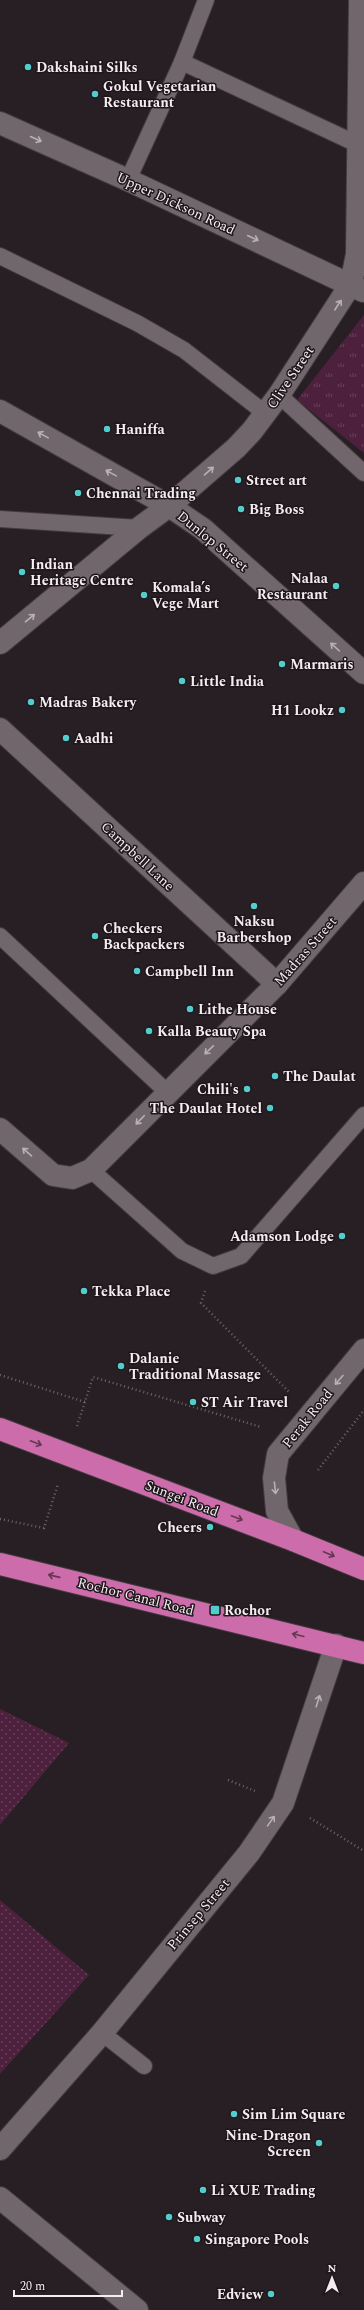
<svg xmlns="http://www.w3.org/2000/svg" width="364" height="2310" viewBox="0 0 364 2310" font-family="Spectral,serif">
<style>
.grass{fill:url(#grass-dots)}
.park{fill:url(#park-tufts)}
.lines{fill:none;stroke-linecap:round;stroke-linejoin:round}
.service-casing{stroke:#423b3f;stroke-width:18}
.pedestrian-casing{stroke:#423b3f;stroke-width:24}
.minor-casing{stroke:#423b3f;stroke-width:24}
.trunk-casing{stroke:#423b3f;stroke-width:24}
.path{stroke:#6d656a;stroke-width:2.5;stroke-dasharray:1 3;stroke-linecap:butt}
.service{stroke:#70666b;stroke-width:16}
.pedestrian{stroke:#70666b;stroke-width:22}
.minor{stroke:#70666b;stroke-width:22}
.trunk{stroke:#cd6caa;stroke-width:22}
.oneway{stroke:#b8b0b4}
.oneway2{stroke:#643854}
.poi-dot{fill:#53cdcb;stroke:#1e161b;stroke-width:1.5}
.labels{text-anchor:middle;stroke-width:3;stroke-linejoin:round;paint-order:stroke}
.poi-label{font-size:14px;font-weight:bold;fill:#f3edf0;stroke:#1e161b;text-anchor:start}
.street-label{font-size:14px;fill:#f3edf0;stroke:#1e161b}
</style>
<defs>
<pattern id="grass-dots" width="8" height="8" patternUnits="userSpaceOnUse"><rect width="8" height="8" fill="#4d213d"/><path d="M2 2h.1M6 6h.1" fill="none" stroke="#674259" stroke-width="1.8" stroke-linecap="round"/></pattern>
<pattern id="park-tufts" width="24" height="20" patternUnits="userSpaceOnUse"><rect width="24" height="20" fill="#4d213d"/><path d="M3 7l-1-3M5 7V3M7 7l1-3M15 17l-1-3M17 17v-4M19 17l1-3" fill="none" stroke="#674259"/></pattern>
</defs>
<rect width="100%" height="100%" fill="#281f24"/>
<g class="grass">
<polygon points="0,1709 69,1743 0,1825"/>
<polygon points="0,1900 89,1975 0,2074"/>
</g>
<polygon class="park" points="364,315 364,453 297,400"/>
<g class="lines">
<g class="service-casing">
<g id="service">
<polyline points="182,62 357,144"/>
<polyline points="128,180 182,62 206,0"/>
<polyline points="0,256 137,323 184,350 266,414"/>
<polyline points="279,395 364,473"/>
<polyline points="0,519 139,528"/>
<polyline points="0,936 167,1092"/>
<polyline points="91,1170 182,1251 213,1266 241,1256 364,1115"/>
<polyline points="102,2033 144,2066"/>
</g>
</g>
<g class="pedestrian-casing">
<polyline id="pedestrian" points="0,2198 137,2310"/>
</g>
<g class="minor-casing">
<g id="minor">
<polyline points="0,123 128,180 363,291"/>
<polyline points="0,411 169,506 203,529 364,673"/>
<polyline points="0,643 139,528 169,506 236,448 252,431 279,395 351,284 357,254 360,0"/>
<polyline points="0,729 277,984"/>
<polyline points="0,1129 53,1175 72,1178 91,1170 277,984 364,883"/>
<polyline points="293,1540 277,1511 274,1478 278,1454 364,1350"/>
<polyline points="0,2149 102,2033 249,1853 283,1803 336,1645"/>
</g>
</g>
<g class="trunk-casing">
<g id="trunk">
<polyline points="0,1429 293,1540 364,1569"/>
<polyline points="0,1564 364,1653"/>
</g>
</g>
<g class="path">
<polyline points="205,1291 201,1303 290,1393"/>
<polyline points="0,1375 85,1402"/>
<polyline points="77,1426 93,1377 261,1427"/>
<polyline points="318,1470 364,1410"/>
<polyline points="0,1519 44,1528 58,1484"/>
<polyline points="228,1780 255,1791"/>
<polyline points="310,1818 364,1851"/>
</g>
<use href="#service" class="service"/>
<use href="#pedestrian" class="pedestrian"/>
<use href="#minor" class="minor"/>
<use href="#trunk" class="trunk"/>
</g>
<defs><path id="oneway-shaft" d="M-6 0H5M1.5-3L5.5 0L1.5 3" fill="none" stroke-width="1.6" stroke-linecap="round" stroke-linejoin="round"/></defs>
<g class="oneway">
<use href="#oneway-shaft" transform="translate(36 139) rotate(24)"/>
<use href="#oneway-shaft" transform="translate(253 238) rotate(25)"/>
<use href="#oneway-shaft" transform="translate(338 305) rotate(-57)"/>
<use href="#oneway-shaft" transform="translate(43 435) rotate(-151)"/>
<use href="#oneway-shaft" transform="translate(209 471) rotate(-41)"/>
<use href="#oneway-shaft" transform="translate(111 473) rotate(-151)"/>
<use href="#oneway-shaft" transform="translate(30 618) rotate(-40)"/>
<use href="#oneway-shaft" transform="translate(335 647) rotate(-138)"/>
<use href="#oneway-shaft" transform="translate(209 1050) rotate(136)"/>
<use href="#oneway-shaft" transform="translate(140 1120) rotate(134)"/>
<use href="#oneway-shaft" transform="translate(27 1152) rotate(-139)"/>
<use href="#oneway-shaft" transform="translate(339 1380) rotate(131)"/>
<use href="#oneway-shaft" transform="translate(275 1488) rotate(84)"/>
<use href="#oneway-shaft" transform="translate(318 1701) rotate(-72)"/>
<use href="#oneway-shaft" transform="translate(271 1821) rotate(-55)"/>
</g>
<g class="oneway2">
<use href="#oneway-shaft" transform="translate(36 1443) rotate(21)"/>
<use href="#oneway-shaft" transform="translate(237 1518) rotate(21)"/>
<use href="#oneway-shaft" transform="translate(329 1554) rotate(23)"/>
<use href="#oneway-shaft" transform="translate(54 1576) rotate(-167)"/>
<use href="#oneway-shaft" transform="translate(298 1635) rotate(-166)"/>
</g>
<g class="poi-dot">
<circle cx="28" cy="67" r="4"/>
<circle cx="95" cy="94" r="4"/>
<circle cx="107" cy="429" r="4"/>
<circle cx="238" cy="480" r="4"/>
<circle cx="78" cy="493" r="4"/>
<circle cx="241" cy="509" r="4"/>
<circle cx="22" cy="572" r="4"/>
<circle cx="336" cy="586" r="4"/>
<circle cx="144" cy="595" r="4"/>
<circle cx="282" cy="664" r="4"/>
<circle cx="182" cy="681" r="4"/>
<circle cx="31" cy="702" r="4"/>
<circle cx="342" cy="710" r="4"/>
<circle cx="66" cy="738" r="4"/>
<circle cx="254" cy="906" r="4"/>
<circle cx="95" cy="936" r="4"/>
<circle cx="137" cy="971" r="4"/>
<circle cx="190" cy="1009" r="4"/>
<circle cx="149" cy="1031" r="4"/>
<circle cx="275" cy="1076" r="4"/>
<circle cx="247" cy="1089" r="4"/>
<circle cx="270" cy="1108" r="4"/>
<circle cx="342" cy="1236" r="4"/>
<circle cx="84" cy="1291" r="4"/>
<circle cx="121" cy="1366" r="4"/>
<circle cx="193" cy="1402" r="4"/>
<circle cx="210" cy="1527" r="4"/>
<rect x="210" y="1605" width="10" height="10" rx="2"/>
<circle cx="234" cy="2114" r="4"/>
<circle cx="319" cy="2143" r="4"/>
<circle cx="203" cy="2190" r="4"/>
<circle cx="169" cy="2217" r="4"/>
<circle cx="197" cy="2239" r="4"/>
<circle cx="271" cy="2294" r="4"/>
</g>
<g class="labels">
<g class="poi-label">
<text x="36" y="72">Dakshaini Silks</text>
<text x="103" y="91">Gokul Vegetarian<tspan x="103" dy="16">Restaurant</tspan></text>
<text x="115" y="434">Haniffa</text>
<text x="246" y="485">Street art</text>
<text x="86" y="498">Chennai Trading</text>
<text x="249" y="514">Big Boss</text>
<text x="30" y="569">Indian<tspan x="30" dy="16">Heritage Centre</tspan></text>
<text x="328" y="583" text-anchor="end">Nalaa<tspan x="328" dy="16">Restaurant</tspan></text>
<text x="152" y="592">Komala’s<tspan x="152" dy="16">Vege Mart</tspan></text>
<text x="290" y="669">Marmaris</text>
<text x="190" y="686">Little India</text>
<text x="39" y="707">Madras Bakery</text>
<text x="334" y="715" text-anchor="end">H1 Lookz</text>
<text x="74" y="743">Aadhi</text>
<text x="254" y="926" text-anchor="middle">Naksu<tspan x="254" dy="16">Barbershop</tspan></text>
<text x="103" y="933">Checkers<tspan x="103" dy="16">Backpackers</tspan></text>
<text x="145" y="976">Campbell Inn</text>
<text x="198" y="1014">Lithe House</text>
<text x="157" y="1036">Kalla Beauty Spa</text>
<text x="283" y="1081">The Daulat</text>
<text x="239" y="1094" text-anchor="end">Chili's</text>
<text x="262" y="1113" text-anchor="end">The Daulat Hotel</text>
<text x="334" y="1241" text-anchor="end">Adamson Lodge</text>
<text x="92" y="1296">Tekka Place</text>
<text x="129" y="1363">Dalanie<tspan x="129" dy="16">Traditional Massage</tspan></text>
<text x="201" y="1407">ST Air Travel</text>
<text x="202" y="1532" text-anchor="end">Cheers</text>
<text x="224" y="1615">Rochor</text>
<text x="242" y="2119">Sim Lim Square</text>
<text x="311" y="2140" text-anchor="end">Nine-Dragon<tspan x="311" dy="16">Screen</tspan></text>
<text x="211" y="2195">Li XUE Trading</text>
<text x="177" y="2222">Subway</text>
<text x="205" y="2244">Singapore Pools</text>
<text x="263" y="2299" text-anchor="end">Edview</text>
</g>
<g class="street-label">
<text transform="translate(176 203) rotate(25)" y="5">Upper Dickson Road</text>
<text transform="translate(290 377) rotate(-56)" y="5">Clive Street</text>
<text transform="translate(213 541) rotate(39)" y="5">Dunlop Street</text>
<text transform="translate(138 856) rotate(43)" y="5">Campbell Lane</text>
<text transform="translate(305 951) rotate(-49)" y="5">Madras Street</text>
<text transform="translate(307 1418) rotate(-51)" y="5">Perak Road</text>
<text transform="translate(182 1498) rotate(21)" y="5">Sungei Road</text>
<text transform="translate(136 1596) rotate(14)" y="5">Rochor Canal Road</text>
<text transform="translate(198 1914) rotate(-50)" y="5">Prinsep Street</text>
</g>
</g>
<g transform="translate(332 2278)" stroke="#1e161b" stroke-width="3" paint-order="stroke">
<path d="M0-3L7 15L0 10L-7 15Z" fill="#f3edf0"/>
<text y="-6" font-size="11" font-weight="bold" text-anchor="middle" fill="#f3edf0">N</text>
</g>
<path d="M14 2290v6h108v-6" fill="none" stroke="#f3edf0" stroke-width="2"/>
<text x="20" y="2290" font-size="12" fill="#f3edf0" stroke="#1e161b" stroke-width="3" paint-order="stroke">20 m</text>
</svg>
